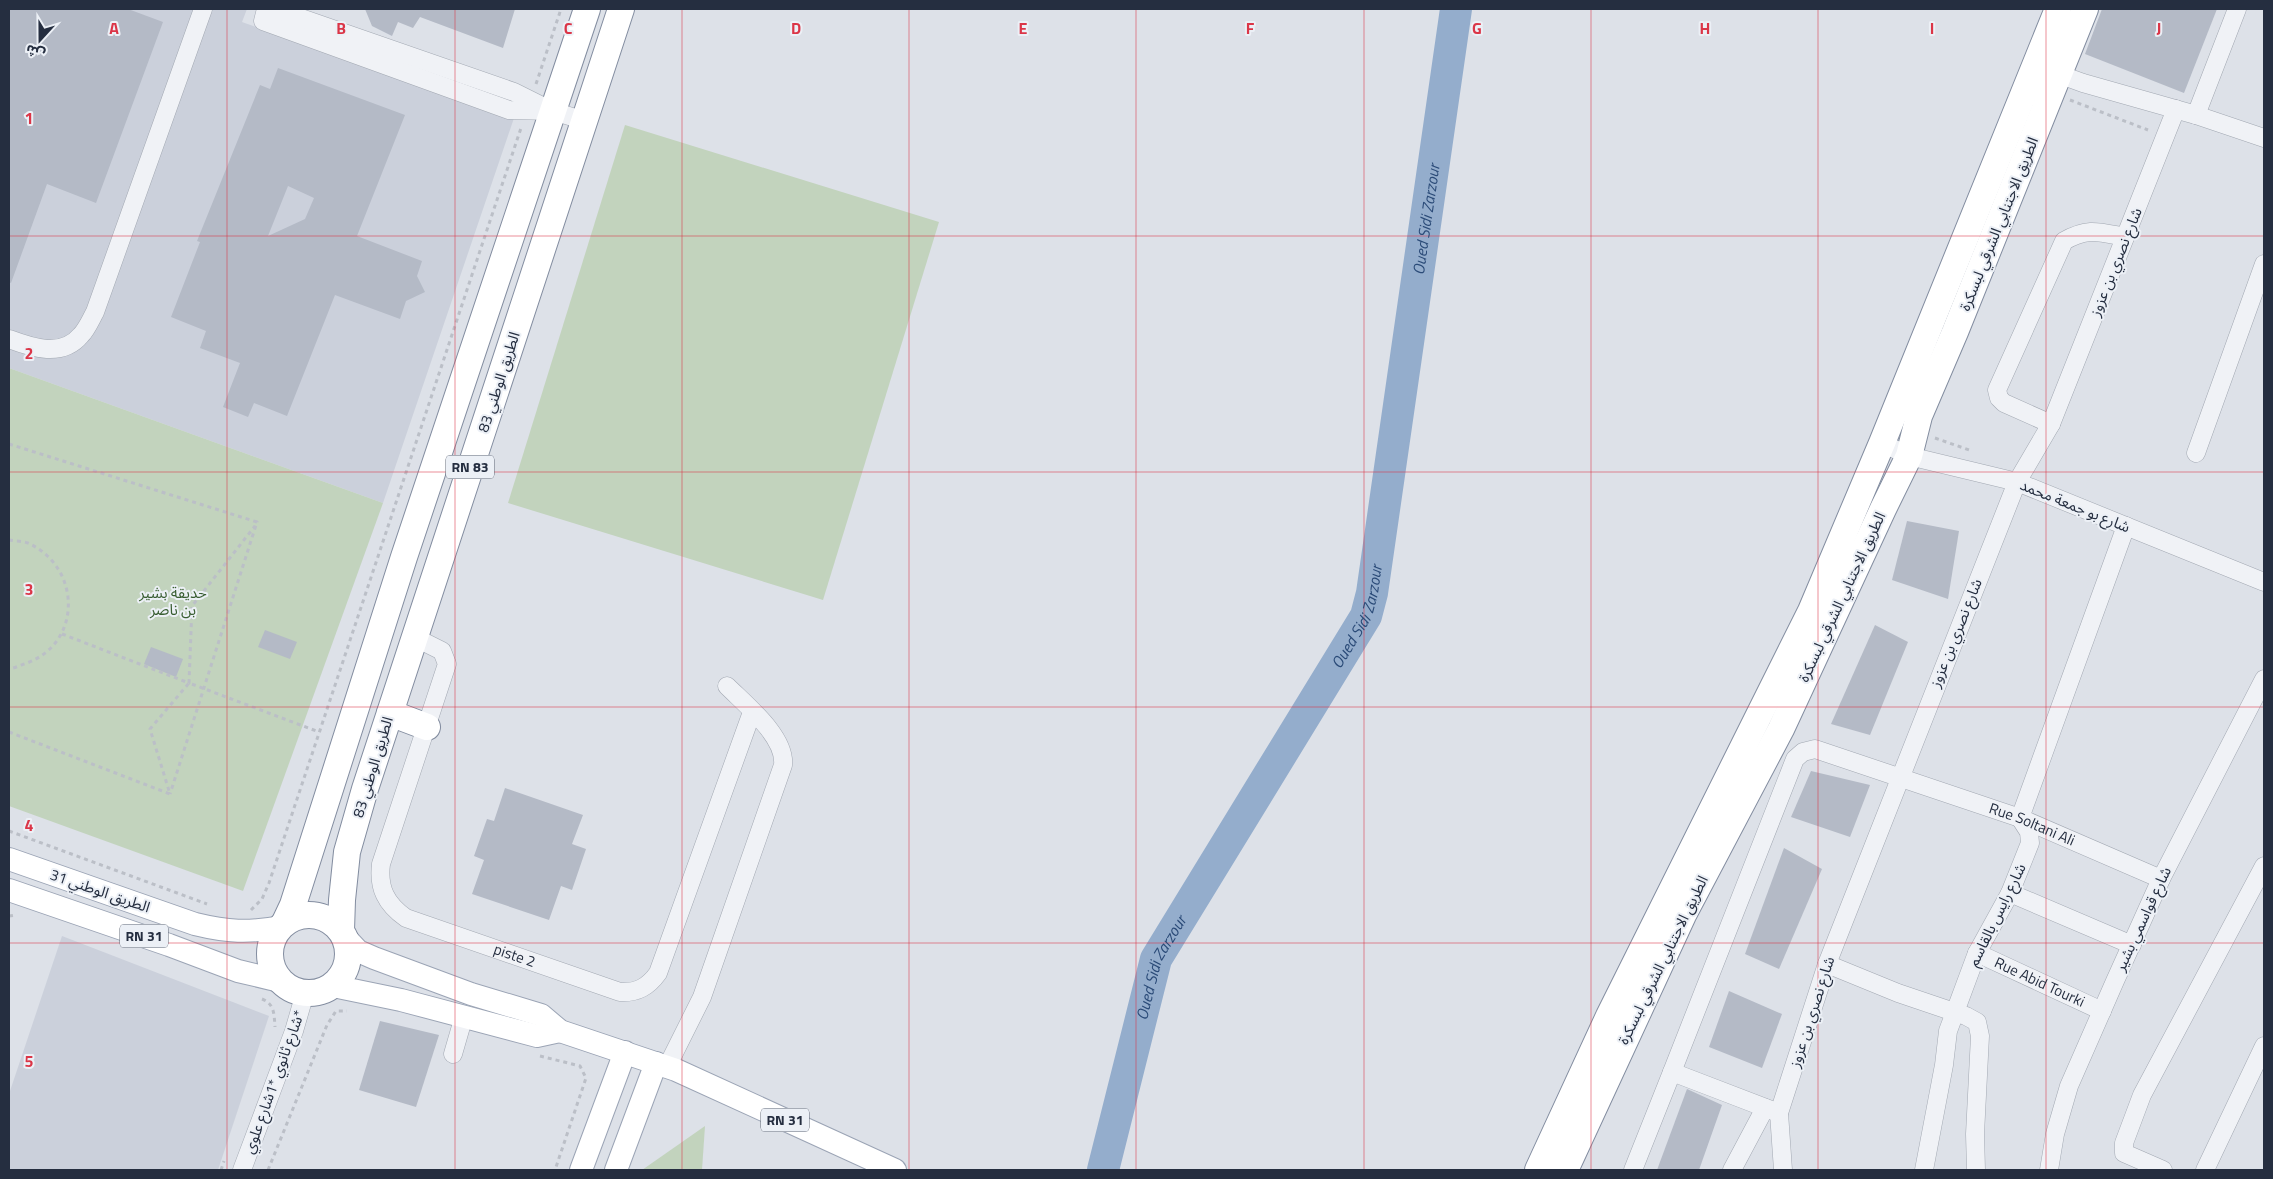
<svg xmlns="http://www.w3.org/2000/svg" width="2273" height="1179" viewBox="0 0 2273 1179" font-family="'Titillium Web','Noto Sans Arabic',sans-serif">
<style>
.built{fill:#cbd0db}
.green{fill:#c2d3bd}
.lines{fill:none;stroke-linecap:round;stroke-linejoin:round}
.river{stroke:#94adcc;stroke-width:32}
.building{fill:#b4bac6;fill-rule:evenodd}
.minor-casing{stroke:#a2a8b2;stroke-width:19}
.major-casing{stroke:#9ba4b5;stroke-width:24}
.highway-casing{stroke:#838da0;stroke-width:28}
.path{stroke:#bbbfc7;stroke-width:3;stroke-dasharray:4 4;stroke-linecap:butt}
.minor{stroke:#f0f2f6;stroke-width:18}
.major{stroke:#fff;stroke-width:22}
.highway{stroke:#fff;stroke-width:26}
.grid{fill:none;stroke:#db3547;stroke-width:1;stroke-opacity:0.55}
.labels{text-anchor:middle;stroke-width:4;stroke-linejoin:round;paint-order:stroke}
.shield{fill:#ecf0f6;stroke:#616877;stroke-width:1}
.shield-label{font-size:14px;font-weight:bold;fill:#252e40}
.street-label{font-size:15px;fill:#252e40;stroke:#ecf0f6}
.park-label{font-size:15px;fill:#385d31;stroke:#ecf0f6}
.water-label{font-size:16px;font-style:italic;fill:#2b4b78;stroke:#ecf0f6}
.grid-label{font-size:16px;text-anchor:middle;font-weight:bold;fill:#db3547;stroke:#ecf0f6;stroke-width:4;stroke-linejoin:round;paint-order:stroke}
</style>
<rect width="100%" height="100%" fill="#dde1e8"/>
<g class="built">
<polygon points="9,9 247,9 242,22 514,118 383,503 9,368"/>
<polygon points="62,936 269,1016 218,1170 9,1170 9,1094"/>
</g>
<g class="green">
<polygon points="625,125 939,222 823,600 508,503"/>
<polygon points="9,368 383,503 243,891 9,806"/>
<polygon points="705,1126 702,1170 642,1170"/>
</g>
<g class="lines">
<path class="river" id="s1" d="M1103,1170L1156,959L1366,616L1372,593L1456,9"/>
</g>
<g class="building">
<polygon points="9,9 128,9 163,22 96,203 47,184 11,283 9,282"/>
<polygon points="365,9 515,9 503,48 420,17 413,28 398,22 392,36 372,26"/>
<polygon points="2102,9 2217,9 2184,93 2085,54"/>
<path d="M278,68L405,115L357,236L422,261L417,276L425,292L406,301L400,319L335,295L287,416L254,403L248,417L223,407L240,363L200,348L206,331L171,317L200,242L197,241L260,85L270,89ZM288,186L314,198L305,219L268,236Z"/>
<polygon points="1907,521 1959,531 1948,599 1892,580"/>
<polygon points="1875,625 1908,642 1870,735 1831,724"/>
<polygon points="265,630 297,642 290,659 258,647"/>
<polygon points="151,647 183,659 176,677 144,664"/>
<polygon points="1811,771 1870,785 1850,837 1791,817"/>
<polygon points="505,788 583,815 572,844 586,849 572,890 561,886 549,920 472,894 484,860 474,856 487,819 494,821"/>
<polygon points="1784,848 1822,869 1779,969 1745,954"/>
<polygon points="1729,991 1782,1014 1762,1068 1709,1047"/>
<polygon points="380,1021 439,1035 416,1107 359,1090"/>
<polygon points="1687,1089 1722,1105 1699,1170 1657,1170"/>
</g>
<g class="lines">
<g class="minor-casing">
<g id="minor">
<polyline points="266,9 263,21 509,110 553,111 585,121"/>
<polyline points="275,9 514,92 546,108"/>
<polyline points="2050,71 2083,83 2196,115 2264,138"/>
<polyline points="2196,115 2237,9"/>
<path d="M9,339C33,348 62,358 81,335C87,329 91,319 95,312L203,9"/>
<path d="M2051,424L2004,403L1999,398L1997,390L2064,241C2088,227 2099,232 2125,237"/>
<polyline points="1882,443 1909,456 2017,482 2264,582"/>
<polyline points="2196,453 2264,264"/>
<path id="s2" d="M414,637L442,651L447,664L381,864C378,888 386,904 406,918L620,992C637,993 648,987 658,973L752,712"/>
<polyline points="2010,893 2132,945"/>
<path id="s3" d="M1977,953L2102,1011"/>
<polyline points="1827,964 1898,993 1966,1016 1977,1022 1980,1036 1975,1134 1976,1170"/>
<polyline points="453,1054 464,1016"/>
<path d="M667,1067L702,997L783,765C786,737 746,705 727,686"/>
<path id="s4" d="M1672,1072L1795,759L1803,752L1815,749L2020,818L2161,879"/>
<polyline points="242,1170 294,1031 305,993"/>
<polyline points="1633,1170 1672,1072 1779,1113"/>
<polyline points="1732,1170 1765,1108"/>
<polyline points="1783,1170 1779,1113 1827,964 2017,482 2051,424 2176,109"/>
<polyline points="1924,1170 1944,1065 1948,1031 1977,953 2010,893 2030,843 2029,832 2020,818 2126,526"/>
<polyline points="2049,1170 2055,1134 2069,1086 2115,981 2161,879 2264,679"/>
<polyline points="2163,1170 2124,1153 2124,1143 2142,1095 2264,866"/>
<polyline points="2205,1170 2264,1046"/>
</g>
</g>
<g class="major-casing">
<g id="major">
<path d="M9,859L195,924C228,932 248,933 281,927"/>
<polyline points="9,890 169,945 238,971 280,981"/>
<polyline points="344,936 358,951 374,958 471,994 541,1015 560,1031 676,1070 895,1170"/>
<polyline points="333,986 401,1000 537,1036 560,1031"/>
<polyline points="581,1170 625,1052"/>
<polyline points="616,1170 656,1063"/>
</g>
</g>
<g class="highway-casing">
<g id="highway">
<polyline points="390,713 427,727"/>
<circle cx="309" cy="954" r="39"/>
<polyline points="285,922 293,905 404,557 587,9"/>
<polyline points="341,930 342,900 347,852 365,789 621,9"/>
<polyline points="1538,1170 1609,1016 1811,611 1882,443 2058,9"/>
<polyline points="1565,1170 1683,915 1781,729 1883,509 1909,456 1919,416 1955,332 2085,9"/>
</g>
</g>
<g class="path">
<polyline points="536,84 561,9"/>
<polyline points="2070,100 2148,130"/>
<polyline points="1935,438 1972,451"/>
<polyline points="9,444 257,522 170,794"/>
<path d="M9,540C15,541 22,541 28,543C81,567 83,642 27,663C21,665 15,668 9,669"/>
<polyline points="62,634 189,683 192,606 255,526"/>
<polyline points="9,732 170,794 150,729 189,683 319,732"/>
<polyline points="9,831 207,904"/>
<polyline points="251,910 262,899 269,883 521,128"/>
<polyline points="9,916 16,915"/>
<path d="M262,999C275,1004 274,1015 275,1027"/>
<polyline points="540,1056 580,1066 586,1078 555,1170"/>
<polyline points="221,1170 224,1161"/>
<polyline points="268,1170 327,1025 336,1011 347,1011"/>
</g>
<use href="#minor" class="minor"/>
<use href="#major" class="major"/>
<use href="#highway" class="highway"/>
</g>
<path class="grid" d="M227,9V1170M455,9V1170M682,9V1170M909,9V1170M1136,9V1170M1364,9V1170M1591,9V1170M1818,9V1170M2046,9V1170M9,236H2264M9,472H2264M9,707H2264M9,943H2264"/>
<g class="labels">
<g class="shield">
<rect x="446" y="455.5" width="48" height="23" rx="4"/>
<rect x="120" y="924.5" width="48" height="23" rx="4"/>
<rect x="761" y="1108.5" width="48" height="23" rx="4"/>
</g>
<g class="shield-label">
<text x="470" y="472">RN 83</text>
<text x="144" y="941">RN 31</text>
<text x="785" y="1125">RN 31</text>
</g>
<g class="street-label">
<text transform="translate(1999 224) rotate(-68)" y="5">الطريق الاجتنابي الشرقي لبسكرة</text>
<text transform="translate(2116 262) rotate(-68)" y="5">شارع نصري بن عزوز</text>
<text transform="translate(499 382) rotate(-72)" y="5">الطريق الوطني 83</text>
<text transform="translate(2075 506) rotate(22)" y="5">شارع بو جمعة محمد</text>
<text transform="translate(1842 597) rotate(-65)" y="5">الطريق الاجتنابي الشرقي لبسكرة</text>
<text transform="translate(1956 633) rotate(-68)" y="5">شارع نصري بن عزوز</text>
<text transform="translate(373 767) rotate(-73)" y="5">الطريق الوطني 83</text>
<text dy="5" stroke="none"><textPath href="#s4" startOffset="589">Rue Soltani Ali</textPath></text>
<text transform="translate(100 891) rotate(19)" y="5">الطريق الوطني 31</text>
<text transform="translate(1997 915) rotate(-64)" y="5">شارع رايس بالقاسم</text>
<text transform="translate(2143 919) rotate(-65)" y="5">شارع قواسمي بشير</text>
<text dy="5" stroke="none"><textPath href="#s2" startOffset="434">piste 2</textPath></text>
<text transform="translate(1663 960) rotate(-64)" y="5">الطريق الاجتنابي الشرقي لبسكرة</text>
<text dy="5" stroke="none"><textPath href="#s3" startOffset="69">Rue Abid Tourki</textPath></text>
<text transform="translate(1812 1012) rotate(-72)" y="5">شارع نصري بن عزوز</text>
<text transform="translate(274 1082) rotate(-70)" y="5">شارع ثانوي *1شارع علوي*</text>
</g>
<g class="park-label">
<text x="173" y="598">حديقة بشير<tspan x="173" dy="17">بن ناصر</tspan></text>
</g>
<g class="water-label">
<text dy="6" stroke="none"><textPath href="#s1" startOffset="1021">Oued Sidi Zarzour</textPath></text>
<text dy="6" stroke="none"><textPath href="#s1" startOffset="616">Oued Sidi Zarzour</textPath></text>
<text dy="6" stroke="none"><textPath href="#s1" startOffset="211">Oued Sidi Zarzour</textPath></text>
</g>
</g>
<g class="grid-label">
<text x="114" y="34">A</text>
<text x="341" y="34">B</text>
<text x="568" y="34">C</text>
<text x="796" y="34">D</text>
<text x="1023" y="34">E</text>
<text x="1250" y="34">F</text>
<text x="1477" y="34">G</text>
<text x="1705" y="34">H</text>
<text x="1932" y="34">I</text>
<text x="2159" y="34">J</text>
<text x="29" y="124">1</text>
<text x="29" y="359">2</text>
<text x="29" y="595">3</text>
<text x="29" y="831">4</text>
<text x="29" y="1067">5</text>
</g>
<rect width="2273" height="1179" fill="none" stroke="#252e40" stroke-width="20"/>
<g transform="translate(40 40) rotate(201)" stroke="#ecf0f6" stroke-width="4" paint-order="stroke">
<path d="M0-4L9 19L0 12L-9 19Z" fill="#252e40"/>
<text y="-8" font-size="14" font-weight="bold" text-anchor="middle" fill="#252e40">ش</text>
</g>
</svg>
